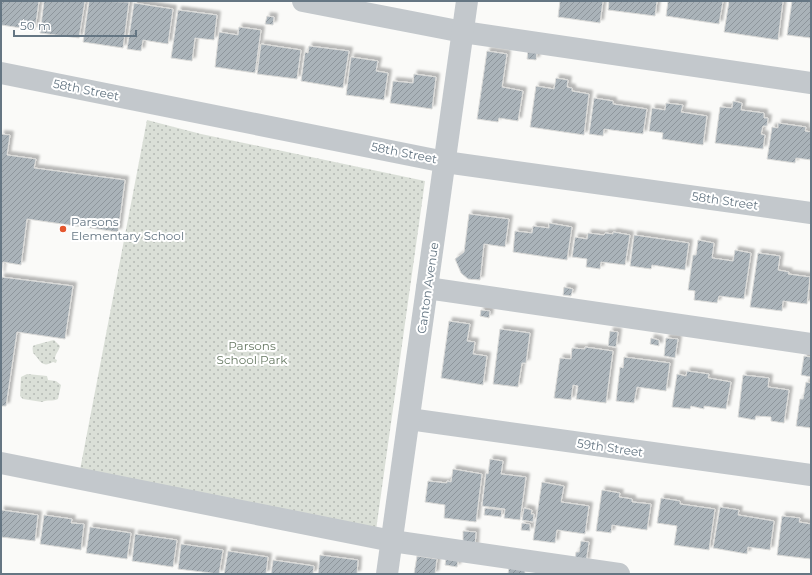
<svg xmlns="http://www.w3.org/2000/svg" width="812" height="575" viewBox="0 0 812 575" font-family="Montserrat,sans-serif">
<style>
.park{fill:url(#park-dots)}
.building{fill:url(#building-hatch);stroke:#dcdcda;filter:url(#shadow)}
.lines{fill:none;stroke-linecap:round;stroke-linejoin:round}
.minor{stroke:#c3c8cc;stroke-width:22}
.poi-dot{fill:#e4572e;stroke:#fff;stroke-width:1.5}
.labels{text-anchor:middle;stroke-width:4;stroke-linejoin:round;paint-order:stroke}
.street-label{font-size:12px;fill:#657683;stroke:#fff}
.poi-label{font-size:12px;fill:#657683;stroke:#fff;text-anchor:start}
.park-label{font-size:12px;fill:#687a64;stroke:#fff}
</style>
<defs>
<pattern id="park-dots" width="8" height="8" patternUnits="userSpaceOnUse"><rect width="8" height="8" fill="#dadfd7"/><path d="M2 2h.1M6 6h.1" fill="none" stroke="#b4b9b4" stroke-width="1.8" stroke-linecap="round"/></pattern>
<pattern id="building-hatch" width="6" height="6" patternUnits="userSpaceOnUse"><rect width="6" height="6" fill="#aab3b9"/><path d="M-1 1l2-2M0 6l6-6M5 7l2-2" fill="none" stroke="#8e969c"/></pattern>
<filter id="shadow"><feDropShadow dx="3.5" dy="-3.5" stdDeviation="1" flood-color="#0004"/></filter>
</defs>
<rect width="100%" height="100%" fill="#fafaf8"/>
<g class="park">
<polygon points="147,120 201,134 425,181 376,530 80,470"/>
<path d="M54,340L60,346C59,351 55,354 55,359L57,360L56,363L53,362C41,369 40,359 33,353C33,351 32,348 33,346C34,345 50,341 54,340Z"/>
<path d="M27,374L47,376L48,380L56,381L61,385L58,399C53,402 47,399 42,402L23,399L20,396L21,377Z"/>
</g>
<g class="building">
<polygon points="1,1 39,1 35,30 1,25"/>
<polygon points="44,1 85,1 79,38 40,33"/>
<polygon points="89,1 129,2 123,48 83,42"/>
<polygon points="560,1 603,1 600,23 558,17"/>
<polygon points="609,1 657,1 655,16 608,10"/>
<polygon points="668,1 723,1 719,24 666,16"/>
<polygon points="729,1 783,1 778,40 724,32"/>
<polygon points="792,1 811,1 811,38 787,35"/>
<polygon points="134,3 173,9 168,44 143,40 141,51 127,49"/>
<polygon points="178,10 217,15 214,40 195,38 192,61 171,58"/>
<polygon points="267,16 274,17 273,25 265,24"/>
<polygon points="239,27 261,30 255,73 215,67 219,32 238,35"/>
<polygon points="261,44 301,50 297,79 257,74"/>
<polygon points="309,46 349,51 343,88 301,81 305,52 308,53"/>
<polygon points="528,50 537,52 536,60 527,59"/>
<polygon points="487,51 507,54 502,87 523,91 518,121 499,118 498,122 477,119"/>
<polygon points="351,57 378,61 376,71 388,73 384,100 346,95"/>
<polygon points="414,74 436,77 432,109 390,103 393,81 413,83"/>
<polygon points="556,78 568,80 567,87 572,88 572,91 589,94 584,135 530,127 536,86 554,89"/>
<polygon points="594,98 613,101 613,104 647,109 643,134 604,129 603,136 589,134"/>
<polygon points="733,101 742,103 741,110 764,113 764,118 768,118 767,126 763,126 761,134 765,135 763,149 715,143 720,107 732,108"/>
<polygon points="666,103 683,105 681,112 707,116 703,145 662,139 663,133 649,131 652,108 665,110"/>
<polygon points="778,123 806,127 805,131 811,132 811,160 796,158 795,163 767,159 772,127 778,128"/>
<polygon points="1,134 10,135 7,155 36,159 34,168 125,180 118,232 27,219 21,265 3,262 1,275"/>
<polygon points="469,214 509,219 505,247 484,244 480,280 468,279 461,273 455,259 464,252"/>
<polygon points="549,223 572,227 567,260 513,252 515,231 532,233 533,226 549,228"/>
<polygon points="613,232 630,235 625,265 601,262 600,269 586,267 587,259 572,257 575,237 587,239 588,233 604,235 605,233 613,234"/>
<polygon points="634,235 689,243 685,270 652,265 651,269 630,266"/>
<polygon points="698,240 714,243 712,258 733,261 735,250 751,253 744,299 719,296 717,303 694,300 695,291 688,290 693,255 696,255"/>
<polygon points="758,253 780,256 778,270 789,272 788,274 810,277 807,304 783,301 782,311 750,307"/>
<polygon points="1,277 73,286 65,339 17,332 6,406 1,406"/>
<polygon points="564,287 573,289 571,296 563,295"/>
<polygon points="481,310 490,311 489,318 480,316"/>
<polygon points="449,321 470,324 467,341 475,342 473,354 487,356 483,385 441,378"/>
<polygon points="500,329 530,333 526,363 522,363 518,387 493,384"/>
<polygon points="610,331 618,332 616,347 608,346"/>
<polygon points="651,338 659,340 659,346 650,344"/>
<polygon points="666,338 678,339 675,358 664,356"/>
<polygon points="585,347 613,351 606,403 576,399 578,386 573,385 571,400 554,398 560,358 571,359 572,348 585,349"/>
<polygon points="804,356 811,357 811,377 801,375"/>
<polygon points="624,357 670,363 666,391 637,387 634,403 616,401 620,367 623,368"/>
<polygon points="687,371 709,374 708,378 731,382 726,409 704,406 704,409 691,406 690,409 672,407 677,374 686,376"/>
<polygon points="743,375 769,378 768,387 789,390 784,423 771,421 771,417 756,416 755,420 738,417"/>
<polygon points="806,382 811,383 811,428 796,426 800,399 803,399"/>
<polygon points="490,459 503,461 501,474 526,477 520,520 504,518 505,509 482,506 486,473 488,474"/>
<polygon points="453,469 482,474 476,522 444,518 445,505 425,502 428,481 447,483 447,481 451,482"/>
<polygon points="542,482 564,486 561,502 589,506 585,534 557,530 555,543 533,540"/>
<polygon points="602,490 620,493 619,497 632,499 632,502 651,504 647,530 612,525 611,533 596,531"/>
<polygon points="661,498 680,501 680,504 715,509 709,550 674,545 677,526 657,523"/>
<polygon points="720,507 739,510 738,515 774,521 770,550 748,547 747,554 713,548"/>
<polygon points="485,508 502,510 501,517 484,515"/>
<polygon points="524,508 532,510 531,514 534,514 533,522 522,520"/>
<polygon points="1,510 38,515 35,541 1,537"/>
<polygon points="44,515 72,519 71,523 84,524 81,550 40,544"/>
<polygon points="782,516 800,518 799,522 811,524 811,559 777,555"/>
<polygon points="522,523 530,524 530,531 521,530"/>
<polygon points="90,527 131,533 127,559 86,553"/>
<polygon points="463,531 476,532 475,547 463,546"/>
<polygon points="135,534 177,540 173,567 132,561"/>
<polygon points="581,541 589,542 586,562 575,560 576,552 579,552"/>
<polygon points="181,544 223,550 219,574 178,569"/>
<polygon points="228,551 268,557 266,574 224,574"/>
<polygon points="320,555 358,560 357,574 318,574"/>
<polygon points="417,556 437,559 435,574 414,574"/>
<polygon points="446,559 458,561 457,567 445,565"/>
<polygon points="273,560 314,566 313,574 271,574"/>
<polygon points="509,567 525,569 525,574 508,574"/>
</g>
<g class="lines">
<g class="minor">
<polyline points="303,1 463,32 811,83"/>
<polyline points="1,73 445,162 811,213"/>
<polyline points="427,288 811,344"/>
<polyline points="409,419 811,475"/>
<polyline points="1,463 392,541 619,574"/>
<polyline points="387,574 467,1"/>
</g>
</g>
<circle class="poi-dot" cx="63" cy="229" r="4"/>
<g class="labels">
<g class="street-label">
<text transform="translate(86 90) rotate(11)" y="4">58th Street</text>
<text transform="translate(404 153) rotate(11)" y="4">58th Street</text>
<text transform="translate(725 201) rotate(8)" y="4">58th Street</text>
<text transform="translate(428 288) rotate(-82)" y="4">Canton Avenue</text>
<text transform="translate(610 448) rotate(8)" y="4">59th Street</text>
</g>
<g class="poi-label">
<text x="71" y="226">Parsons<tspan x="71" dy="14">Elementary School</tspan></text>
</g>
<g class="park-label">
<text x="252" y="350">Parsons<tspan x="252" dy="14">School Park</tspan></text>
</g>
</g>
<rect width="812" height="575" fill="none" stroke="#657683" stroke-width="4"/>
<path d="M14 30v6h122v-6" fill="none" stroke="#657683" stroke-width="2"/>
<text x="20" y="30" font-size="12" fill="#657683" stroke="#ffffff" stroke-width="3" paint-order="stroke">50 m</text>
</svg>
